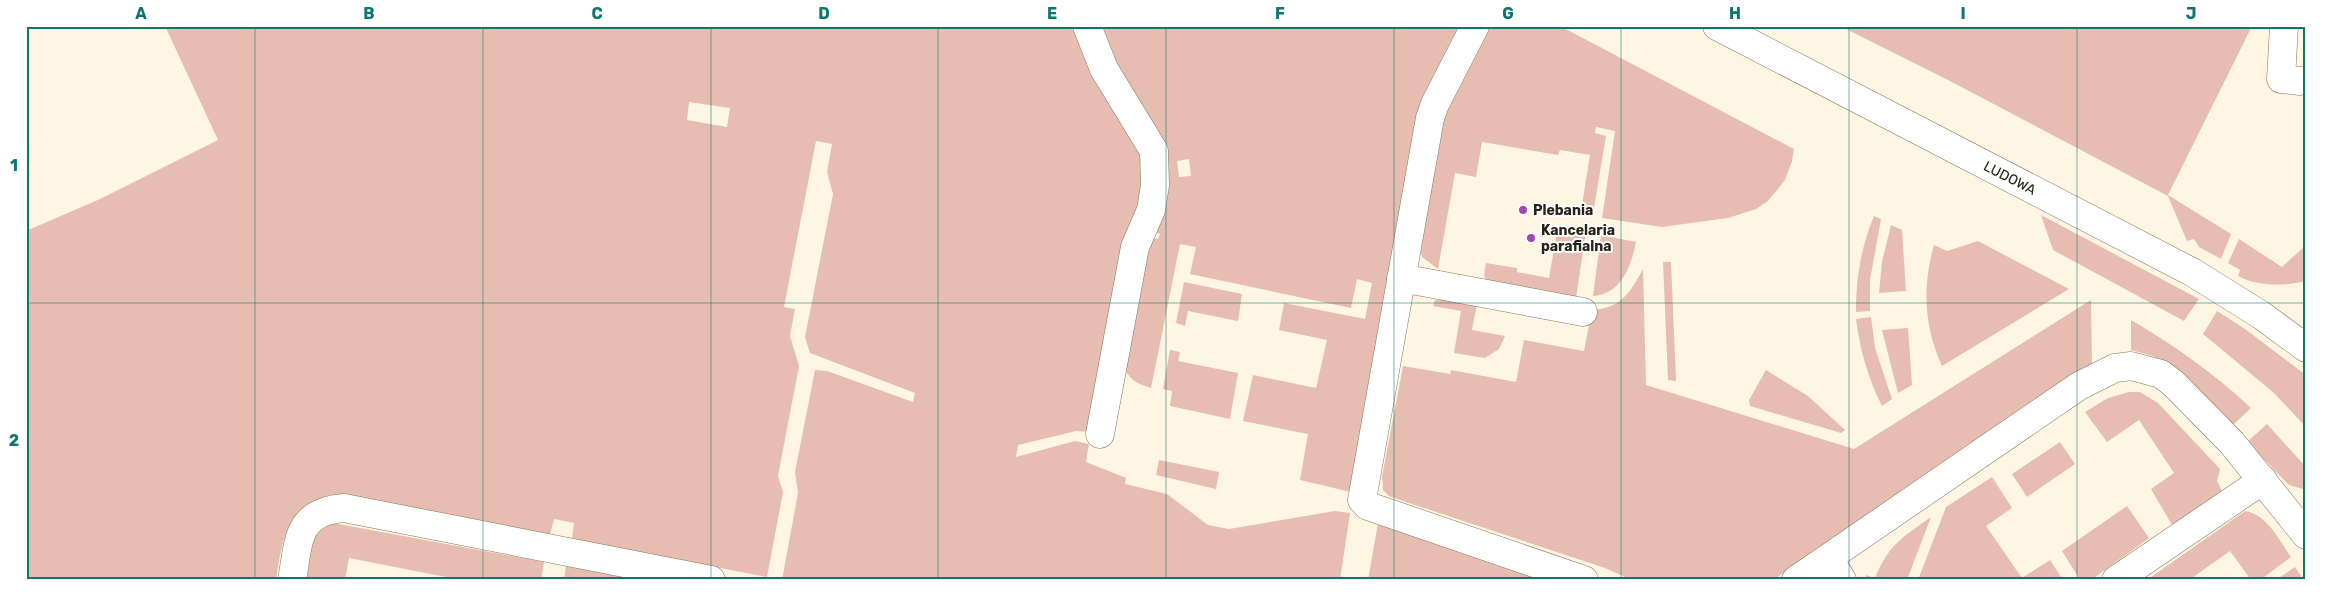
<svg xmlns="http://www.w3.org/2000/svg" width="2332" height="606" viewBox="0 0 2332 606" font-family="Rubik,sans-serif">
<style>
.green{fill:#e7bcb1;fill-rule:evenodd}
.lines{fill:none;stroke-linecap:round;stroke-linejoin:round}
.minor-casing{stroke:#84775b;stroke-width:29}
.minor{stroke:#fff;stroke-width:28}
.grid{fill:none;stroke:#0f766e;stroke-width:1;stroke-opacity:0.55}
.poi-dot{fill:#9f47b4;stroke:#fff;stroke-width:2}
.labels{text-anchor:middle;stroke-width:4;stroke-linejoin:round;paint-order:stroke}
.street-label{font-size:14px;fill:#282317;stroke:#fff}
.poi-label{font-size:14px;font-weight:bold;fill:#282317;stroke:#fff;text-anchor:start}
.neatline{fill:none;stroke:#0f766e;stroke-width:2}
.grid-label{font-size:16px;text-anchor:middle;font-weight:bold;fill:#0f766e}
</style>
<rect width="100%" height="100%" fill="#fff5e3"/>
<g class="green">
<path d="M165,26H1076L1149,158L1091,432L1076,431L1018,445L1016,457L1075,441L1089,444L1086,462L1126,478L1125,484L1167,494L1208,525L1229,529L1335,511L1350,513L1340,580H782L798,493L795,472L815,370L827,371L913,402L915,393L810,353L805,337L833,194L827,172L832,144L816,141L784,307L795,309L790,336L799,366L778,476L783,492L767,577L572,539L574,523L554,519L550,535L323,499C284,514 282,543 276,580H26V231L100,199L218,140ZM689,102L730,108L727,127L687,120Z"/>
<path d="M1098,26H1463L1351,492L1300,480L1308,434L1243,421L1253,375L1316,388L1327,340L1279,330L1284,303L1365,319L1372,283L1357,279L1351,308L1190,274L1196,247L1180,244L1151,388C1139,384 1132,382 1125,370L1149,238L1158,239L1160,234L1152,231L1163,208L1169,186L1165,149L1115,68ZM1189,159L1191,176L1179,177L1177,161Z"/>
<polygon points="1486,26 1560,26 1794,149 1792,161 1785,180 1768,201 1756,209 1728,218 1662,227 1602,218 1615,131 1596,127 1595,133 1606,136 1594,208 1582,205 1590,155 1560,150 1558,155 1482,142 1476,177 1455,173 1438,269 1422,257 1420,249 1441,115"/>
<polygon points="1840,26 2252,26 2168,195 2231,234 2221,259 2199,247 2194,239 2187,241 2168,196 1948,80"/>
<polygon points="2041,215 2199,299 2184,321 2053,250"/>
<path d="M1874,216L1881,219L1870,280V311L1856,312C1856,278 1861,247 1874,216Z"/>
<polygon points="1891,225 1902,230 1906,291 1879,293 1882,262"/>
<polygon points="1558,226 1586,231 1575,305 1489,289 1484,275 1486,263 1517,268 1517,272 1549,278"/>
<path d="M1601,235L1636,242C1631,267 1621,294 1593,296Z"/>
<path d="M2239,239L2282,267L2306,245V281C2283,286 2259,287 2238,276L2240,270L2228,263Z"/>
<path d="M1978,241L2069,289L1942,366C1924,326 1922,287 1934,245L1947,251Z"/>
<polygon points="1663,262 1671,262 1676,381 1668,380"/>
<path d="M1643,269L1646,385L1854,449L2091,300L2092,365L1773,580H1632L1605,568L1400,500L1389,496L1383,490L1382,477L1403,366L1450,374L1451,370L1516,382L1524,340L1584,351L1592,310C1621,308 1630,293 1643,269Z"/>
<polygon points="1184,282 1242,294 1238,321 1188,311 1185,326 1176,323"/>
<polygon points="1435,300 1459,300 1477,304 1472,330 1505,336 1499,349 1485,358 1454,353 1461,311 1433,306"/>
<polygon points="2217,311 2245,329 2306,375 2306,427 2274,393 2203,334"/>
<path d="M1871,317L1875,348L1892,399L1882,406C1868,378 1860,350 1856,319Z"/>
<path d="M2131,320C2175,346 2214,373 2251,408L2232,426L2168,364L2153,356L2131,350Z"/>
<polygon points="1908,328 1912,385 1898,393 1882,330"/>
<polygon points="1170,350 1180,352 1178,361 1238,373 1230,419 1170,406 1172,391 1163,389"/>
<polygon points="1766,370 1808,396 1845,430 1841,433 1750,406 1749,400"/>
<polygon points="2129,392 2140,392 2158,403 2220,469 2217,481 2222,491 2172,525 2151,489 2174,473 2139,420 2107,442 2085,412 2108,398"/>
<polygon points="2267,424 2306,467 2306,490 2289,485 2247,442"/>
<polygon points="2060,442 2075,464 2027,497 2012,474"/>
<polygon points="1159,460 1219,472 1216,489 1156,475"/>
<polygon points="1992,477 2012,508 1986,526 2022,578 2050,560 2063,580 1918,580 1946,507"/>
<polygon points="2127,506 2149,538 2091,580 2080,580 2062,551"/>
<path d="M2245,511C2267,514 2279,540 2291,557L2260,580H2251L2230,551L2189,580H2147Z"/>
<path d="M1931,517L1907,580H1865L1866,575L1875,578C1889,544 1902,538 1931,517Z"/>
<path d="M333,523L544,562L541,580H461L349,558L345,580H303C309,552 306,537 333,523Z"/>
<polygon points="1378,523 1550,580 1368,580"/>
<polygon points="566,566 639,580 564,580"/>
<polygon points="2295,567 2301,576 2295,580 2276,580"/>
</g>
<g class="lines">
<g class="minor-casing">
<g id="minor">
<polyline points="1087,26 1104,69 1154,151 1155,185 1151,210 1135,247 1100,434"/>
<polyline points="1475,26 1435,104 1430,118 1362,500 1368,506 1584,580"/>
<path id="s1" d="M1717,26L2192,272L2261,315L2306,348"/>
<polyline points="2284,26 2281,79 2300,81"/>
<polyline points="1401,278 1583,312"/>
<polyline points="1829,558 1842,580"/>
<path d="M292,580C299,541 296,512 344,508L711,580"/>
<polyline points="1796,580 2079,386 2115,368 2131,366 2161,374 2174,384 2232,443 2306,535"/>
<polyline points="2116,580 2263,480"/>
</g>
</g>
<use href="#minor" class="minor"/>
</g>
<path class="grid" d="M255,26V580M483,26V580M711,26V580M938,26V580M1166,26V580M1394,26V580M1621,26V580M1849,26V580M2077,26V580M26,303H2306"/>
<g class="poi-dot">
<circle cx="1523" cy="210" r="5"/>
<circle cx="1531" cy="238" r="5"/>
</g>
<g class="labels">
<g class="street-label">
<text dy="5" stroke="none"><textPath href="#s1" startOffset="330">LUDOWA</textPath></text>
</g>
<g class="poi-label">
<text x="1533" y="215">Plebania</text>
<text x="1541" y="235">Kancelaria<tspan x="1541" dy="16">parafialna</tspan></text>
</g>
</g>
<rect width="2332" height="606" fill="none" stroke="#ffffff" stroke-width="55"/>
<rect x="28" y="28" width="2276" height="550" class="neatline"/>
<g class="grid-label">
<text x="141" y="19">A</text>
<text x="369" y="19">B</text>
<text x="597" y="19">C</text>
<text x="824" y="19">D</text>
<text x="1052" y="19">E</text>
<text x="1280" y="19">F</text>
<text x="1508" y="19">G</text>
<text x="1735" y="19">H</text>
<text x="1963" y="19">I</text>
<text x="2191" y="19">J</text>
<text x="14" y="171">1</text>
<text x="14" y="446">2</text>
</g>
</svg>
